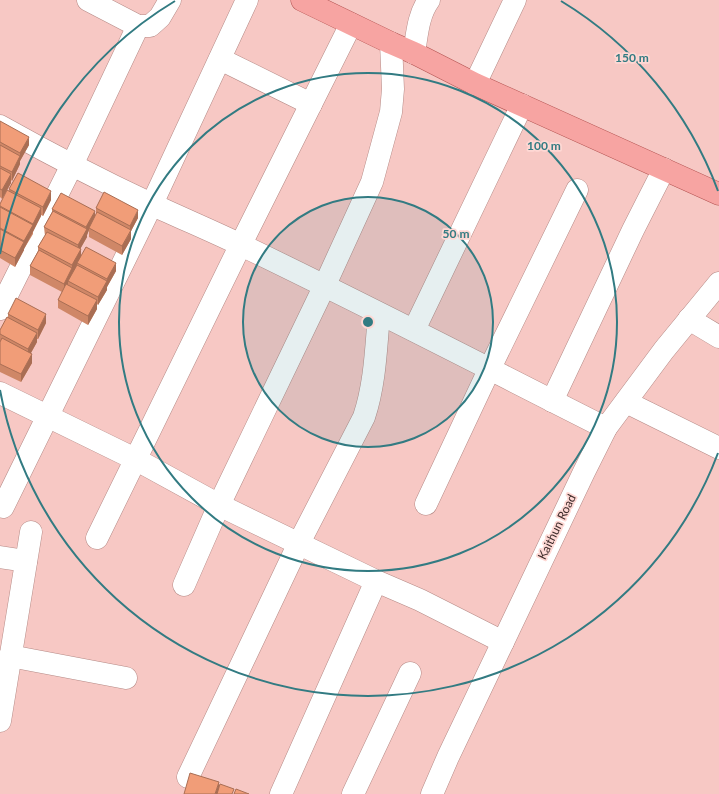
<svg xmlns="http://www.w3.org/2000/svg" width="719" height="794" viewBox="0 0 719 794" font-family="Lato,sans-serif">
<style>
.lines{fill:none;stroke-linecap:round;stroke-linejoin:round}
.minor-casing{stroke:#b58a86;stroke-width:23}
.major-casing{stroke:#b25250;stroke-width:23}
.minor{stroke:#fff;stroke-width:22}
.major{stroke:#f7a4a2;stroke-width:22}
.wall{fill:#cf8767}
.shaded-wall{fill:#a96e54}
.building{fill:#f19d78;stroke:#a96e54}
.ring{fill:none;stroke:#327b82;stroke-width:2}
.labels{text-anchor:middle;stroke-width:3.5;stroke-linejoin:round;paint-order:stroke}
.street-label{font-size:12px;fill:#3e2c2b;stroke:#fed8d4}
.centre{fill:#327b82;stroke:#fed8d4;stroke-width:2}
.ring-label{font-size:12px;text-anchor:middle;font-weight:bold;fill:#327b82;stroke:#fed8d4;stroke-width:3.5;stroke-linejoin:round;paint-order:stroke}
</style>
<rect width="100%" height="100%" fill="#f7c8c4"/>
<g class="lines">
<g class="minor-casing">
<g id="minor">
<polyline points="88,0 138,26 150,26 160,17 170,0"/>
<path d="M414,53C417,35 418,15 429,0"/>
<polyline points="220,59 311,104"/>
<polyline points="475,84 515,0"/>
<path d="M0,126C50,154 100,180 151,204C181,218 212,231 241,245C364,304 485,367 606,428"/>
<polyline points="0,309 72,165 138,26"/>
<polyline points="689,319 719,337"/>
<polyline points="414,330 522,105"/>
<polyline points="0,393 135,459 219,505 376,581 420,600 503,642"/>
<polyline points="552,401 633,230 664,169"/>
<polyline points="626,402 719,448"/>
<polyline points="426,504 489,370 577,190"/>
<polyline points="3,507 152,204 247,0"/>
<polyline points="97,538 241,244 351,24"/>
<polyline points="0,557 26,561"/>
<polyline points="184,585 219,505 324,287 372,182 391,112 393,89 391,43"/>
<polyline points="10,656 126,678"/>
<polyline points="0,721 31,532"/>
<path d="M188,777L299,543L364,417C375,384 376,349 379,314"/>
<polyline points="281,794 376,581"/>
<polyline points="353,794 410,673"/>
<polyline points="432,794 448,757 503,642 584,472 606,428 664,350 719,283"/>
</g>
</g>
<g class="major-casing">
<polyline id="major" points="302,0 391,43 414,53 475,84 719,194"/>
</g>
<use href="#minor" class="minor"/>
<use href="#major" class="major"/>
</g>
<g class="wall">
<polygon points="0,121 29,145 20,161 20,164 12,181 11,180 11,183 2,199 0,197"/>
<polygon points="9,189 51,200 43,216 41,215 41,216 33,232 33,234 24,249 24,250 15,267 0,258 0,204 9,191"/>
<polygon points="96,208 138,218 131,231 131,239 122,255 89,237 89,230 87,235 87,237 80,249 81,256 116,271 107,287 107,290 98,305 97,304 97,309 88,325 58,308 58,300 62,292 30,275 30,266 38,251 38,247 45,236 44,227 52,212 52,209 95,217 96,215"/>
<polygon points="8,314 46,323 38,339 37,339 37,342 31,353 32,363 21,382 0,372 0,334 8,317"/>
</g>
<g class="shaded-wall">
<polygon points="29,137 29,145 20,161 20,164 12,181 12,172 20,156 20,153"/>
<polygon points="11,174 11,183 2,199 2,190"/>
<polygon points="51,191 51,200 43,216 43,207"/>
<polygon points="41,208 41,216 24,249 24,241"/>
<polygon points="138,210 138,218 131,231 131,239 122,255 122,246 130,233 130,226"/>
<polygon points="95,211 95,219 89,228 89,230 87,235 87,237 78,253 78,245 86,230 86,227"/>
<polygon points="24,242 24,250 15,267 15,258"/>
<polygon points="81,249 81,258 77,263 77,265 68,281 68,284 64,292 64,284 72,268 72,265"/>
<polygon points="116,263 116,271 107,287 107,279"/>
<polygon points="107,281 107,290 98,305 98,297"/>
<polygon points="97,300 97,309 88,325 88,316"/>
<polygon points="46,314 46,323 38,339 38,330"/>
<polygon points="37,333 37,342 28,358 28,349"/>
<polygon points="32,354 32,363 21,382 21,374"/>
<polygon points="219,782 219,791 218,794 215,794"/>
</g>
<g class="building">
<polygon points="0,121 29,137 20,153 0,142"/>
<polygon points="0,145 20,156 12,172 0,166"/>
<polygon points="0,168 11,174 2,190 0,189"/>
<polygon points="18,173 51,191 43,207 9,189"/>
<polygon points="7,190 41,208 33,224 0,206 0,204"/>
<polygon points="104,192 138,210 130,226 96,208"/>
<polygon points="61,193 95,211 86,227 52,209"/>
<polygon points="0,207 33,225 24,241 0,228"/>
<polygon points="53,211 87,229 78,245 44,227"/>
<polygon points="97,212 131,230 122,246 89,228"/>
<polygon points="0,229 24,242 15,258 0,250"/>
<polygon points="47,232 81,249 72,265 38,247"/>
<polygon points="86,247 116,263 107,279 77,263"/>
<polygon points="39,250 72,268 64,284 30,266"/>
<polygon points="77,265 107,281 98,297 68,281"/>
<polygon points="66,284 97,300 88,316 58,300"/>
<polygon points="16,298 46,314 38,330 8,314"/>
<polygon points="7,317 37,333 28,349 0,334 0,330"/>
<polygon points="2,338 32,354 21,374 0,364 0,342"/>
<polygon points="190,773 219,782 215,794 184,794"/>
<polygon points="220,784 234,789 232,794 217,794"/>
<polygon points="236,789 249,794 234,794"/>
</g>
<circle cx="368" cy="322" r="125" fill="#327b82" fill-opacity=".12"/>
<g class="ring">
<circle cx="368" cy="322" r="125"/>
<circle cx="368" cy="322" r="249"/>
<path d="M718 453A374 374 0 0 1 0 390M0 254A374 374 0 0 1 175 1M561 1A374 374 0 0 1 718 191"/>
</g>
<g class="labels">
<g class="street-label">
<text transform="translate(557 527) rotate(-64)" y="4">Kaithun Road</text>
</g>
</g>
<circle cx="368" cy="322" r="6" class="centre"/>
<g class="ring-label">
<text x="632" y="62">150 m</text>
<text x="544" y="150">100 m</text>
<text x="456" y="238">50 m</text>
</g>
</svg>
